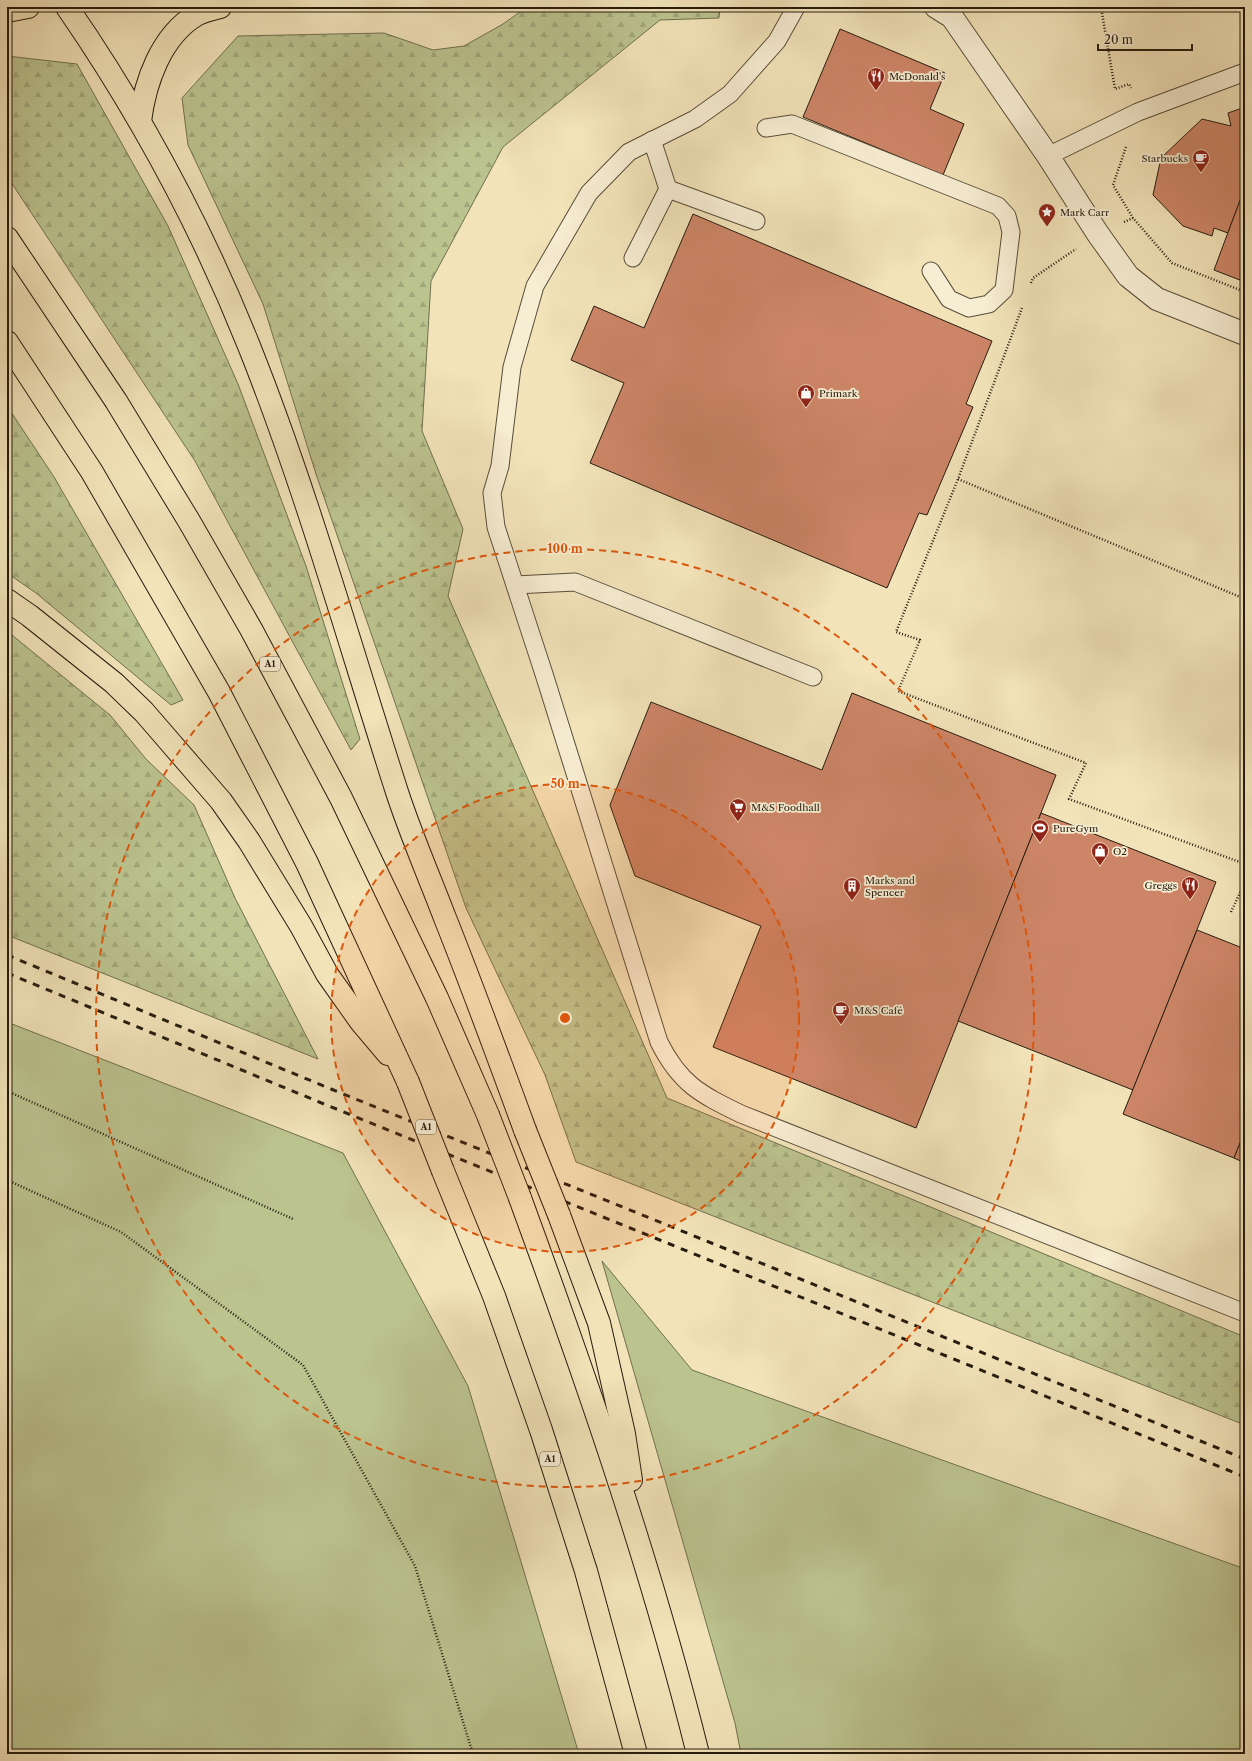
<svg xmlns="http://www.w3.org/2000/svg" width="1252" height="1761" viewBox="0 0 1252 1761" font-family="'Libre Caslon Text',serif">
<style>
.green{fill:#bbc38f;stroke:#70704f}
.forest{fill:url(#forest-firs);stroke:#70704f}
.building{fill:#cc8567;stroke:#261c0f}
.lines{fill:none;stroke-linecap:round;stroke-linejoin:round}
.service-casing{stroke:#594e3a;stroke-width:19}
.minor-casing{stroke:#594e3a;stroke-width:24}
.primary-casing{stroke:#261c0f;stroke-width:24}
.path{stroke:#261c0f;stroke-width:2.5;stroke-dasharray:1 2;stroke-linecap:butt}
.service{stroke:#f7edd2;stroke-width:17}
.minor{stroke:#f7edd2;stroke-width:22}
.primary{stroke:#f2e3b9;stroke-width:22}
.rail{stroke:#261c0f;stroke-width:3;stroke-dasharray:7 7;stroke-linecap:butt}
.primary-bridge-casing{stroke:#261c0f;stroke-width:24;stroke-linecap:butt}
.primary-bridge{stroke:#f2e3b9;stroke-width:22}
.ring{fill:none;stroke:#de560c;stroke-width:2;stroke-dasharray:7 5}
.labels{text-anchor:middle;stroke-width:3.5;stroke-linejoin:round;paint-order:stroke}
.shield{fill:#f7edd2;stroke:#655b4a;stroke-width:1}
.shield-label{font-size:9px;font-weight:bold;fill:#261c0f}
.poi-label{font-size:10px;fill:#261c0f;stroke:#f7edd2;text-anchor:start}
.centre{fill:#de560c;stroke:#f7edd2;stroke-width:2}
.ring-label{font-size:12px;text-anchor:middle;font-weight:bold;fill:#de560c;stroke:#f7edd2;stroke-width:3.5;stroke-linejoin:round;paint-order:stroke}
</style>
<defs>
<pattern id="forest-firs" width="22" height="20" patternUnits="userSpaceOnUse"><rect width="22" height="20" fill="#bbc38f"/><path d="M5 1l3.5 6h-7zM16 11l3.5 6h-7z" fill="#a1a77a"/></pattern>
</defs>
<rect width="100%" height="100%" fill="#f2e3b9"/>
<filter id="stains"><feTurbulence type="fractalNoise" baseFrequency=".005" numOctaves="4"/><feColorMatrix values="0 0 0 0 .2 0 0 0 0 .09 0 0 0 0 .02 0 0 0 .5 -.17"/></filter>
<radialGradient id="worn" r=".72"><stop offset=".6" stop-color="#630" stop-opacity="0"/><stop offset="1" stop-color="#630" stop-opacity=".3"/></radialGradient>
<g class="green">
<polygon points="7,1022 343,1153 468,1386 579,1754 7,1754"/>
<polygon points="602,1261 692,1370 1245,1569 1245,1754 741,1754 735,1723"/>
</g>
<g class="forest">
<polygon points="527,7 720,7 719,18 660,20 503,147 431,281 422,431 463,529 448,596 667,1098 1245,1337 1245,1425 576,1162 545,1075 466,908 316,474 263,304 188,145 182,98 238,36 384,33 433,50 464,46 503,24"/>
<polygon points="7,56 77,64 168,226 238,384 306,566 360,739 351,750 195,461 7,176"/>
<polygon points="7,406 54,477 183,700 171,705 36,593 7,573"/>
<polygon points="7,631 110,715 146,759 194,805 235,898 318,1059 7,935"/>
</g>
<g class="building">
<polygon points="840,29 945,73 930,109 964,124 943,175 803,117"/>
<polygon points="1245,107 1245,187 1228,233 1214,228 1212,236 1183,226 1153,195 1161,158 1202,119 1231,126 1228,113"/>
<polygon points="1245,187 1245,282 1214,270"/>
<polygon points="693,214 992,341 966,404 973,407 927,515 919,513 887,588 590,463 624,383 571,360 594,306 644,328"/>
<polygon points="852,693 1056,775 916,1128 713,1047 761,926 635,876 610,805 651,702 822,770"/>
<polygon points="1041,813 1216,882 1133,1090 958,1021"/>
<polygon points="1197,930 1245,949 1245,1131 1234,1158 1123,1114"/>
<polygon points="1245,1131 1245,1163 1234,1158"/>
</g>
<g class="lines">
<g class="service-casing">
<g id="service">
<path d="M796,7L777,41L730,94L695,119L629,152L589,193L535,286L512,367L500,466L492,493L496,527L544,674L659,1042C680,1084 700,1094 741,1114L1245,1313"/>
<polyline points="766,128 792,124 998,206 1007,216 1011,232 1004,290 989,304 969,308 949,299 931,271"/>
<polyline points="652,140 668,189 756,221"/>
<polyline points="1048,156 1138,112 1245,72"/>
<polyline points="633,258 668,189"/>
<polyline points="515,585 575,582 813,677"/>
</g>
</g>
<g class="minor-casing">
<polyline id="minor" points="936,7 952,17 1048,156 1098,234 1128,276 1157,299 1245,334"/>
</g>
<g class="primary-casing">
<g id="primary">
<path d="M67,7C140,113 201,226 249,346C307,491 349,643 397,792C411,835 429,876 445,918C473,988 499,1059 525,1130"/>
<polyline points="7,11 28,7"/>
<path d="M140,121C145,82 161,36 196,15C203,11 212,9 220,7"/>
<polyline points="7,238 116,401 189,521 251,629 341,798 437,998 488,1115"/>
<polyline points="7,342 92,472 219,692 307,863 408,1082"/>
<polyline points="7,600 30,616 114,683 144,712 221,801 249,841 301,926 327,974 361,1022 388,1054"/>
<polyline points="443,1171 494,1296 541,1430 586,1571 636,1754"/>
<path d="M520,1198C587,1381 651,1565 698,1754"/>
<polyline points="559,1215 599,1323 624,1434 631,1480"/>
</g>
</g>
<g class="path">
<polyline points="1101,7 1115,89 1129,84 1131,88"/>
<polyline points="1126,147 1113,185 1133,218 1172,263 1245,292"/>
<polyline points="1124,222 1133,218"/>
<polyline points="1031,283 1033,278 1076,249"/>
<polyline points="1022,308 958,479 896,632 920,640 898,691 1086,763 1069,799 1245,864"/>
<polyline points="958,479 1245,599"/>
<polyline points="1231,912 1245,882"/>
<polyline points="7,1091 293,1219"/>
<polyline points="7,1180 121,1232 303,1365 415,1566 473,1754"/>
</g>
<use href="#service" class="service"/>
<use href="#minor" class="minor"/>
<use href="#primary" class="primary"/>
<g class="rail">
<polyline points="7,955 331,1089 1245,1459"/>
<polyline points="7,973 324,1104 1245,1477"/>
</g>
<g class="primary-bridge-casing">
<g id="primary-bridge">
<polyline points="408,1082 443,1171"/>
<polyline points="488,1115 520,1198"/>
<polyline points="525,1130 559,1215"/>
</g>
</g>
<use href="#primary-bridge" class="primary-bridge"/>
</g>
<circle cx="565" cy="1018" r="234" fill="#de560c" fill-opacity=".12"/>
<g class="ring">
<circle cx="565" cy="1018" r="234"/>
<circle cx="565" cy="1018" r="469"/>
</g>
<defs>
<g id="restaurant-pin" transform="scale(0.9)"><path d="M0 17L-7.5 6A9.5 9.5 0 1 1 7.5 6Z" fill="#8f2418" stroke="#f7edd2"/><path d="M-5-6h1v4h1v-4h1v4h1v-4h1v5L-1.5 .5V6h-2V.5L-5-1ZM5-6V6H3V1.5H1.5Q1.5-4 5-6Z" fill="#fff"/></g>
<g id="cafe-pin" transform="scale(0.9)"><path d="M0 17L-7.5 6A9.5 9.5 0 1 1 7.5 6Z" fill="#8f2418" stroke="#f7edd2"/><path d="M-5.5-4.5H6V0H3Q3 3.5 0 3.5H-2.5Q-5.5 3.5-5.5 0ZM3-3.2v2h1.7v-2ZM-6 4.5H4V6H-6Z" fill="#fff"/></g>
<g id="sight-pin" transform="scale(0.9)"><path d="M0 17L-7.5 6A9.5 9.5 0 1 1 7.5 6Z" fill="#8f2418" stroke="#f7edd2"/><path d="M0-6L1.8-2.2L6-1.7L2.9 1.2L3.7 5.4L0 3.3L-3.7 5.4L-2.9 1.2L-6-1.7L-1.8-2.2Z" fill="#fff"/></g>
<g id="shop-pin" transform="scale(0.9)"><path d="M0 17L-7.5 6A9.5 9.5 0 1 1 7.5 6Z" fill="#8f2418" stroke="#f7edd2"/><path d="M-5-2.5h2.3a2.7 3.5 0 0 1 5.4 0H5L5.5 6h-11ZM-1.5-2.5h3a1.5 2.3 0 0 0-3 0Z" fill="#fff"/></g>
<g id="supermarket-pin" transform="scale(0.9)"><path d="M0 17L-7.5 6A9.5 9.5 0 1 1 7.5 6Z" fill="#8f2418" stroke="#f7edd2"/><path d="M-6-5.5h2.5l.6 2H6L4.5 2H-2.5L-4.4-4H-6ZM-1.5 3.2a1.3 1.3 0 1 0 .1 0ZM3 3.2a1.3 1.3 0 1 0 .1 0Z" fill="#fff"/></g>
<g id="stadium-pin" transform="scale(0.9)"><path d="M0 17L-7.5 6A9.5 9.5 0 1 1 7.5 6Z" fill="#8f2418" stroke="#f7edd2"/><path d="M0-5a6.5 5 0 1 0 0 10a6.5 5 0 1 0 0-10ZM-3.5-1.8h7v3.6h-7Z" fill="#fff"/></g>
<g id="building-pin" transform="scale(0.9)"><path d="M0 17L-7.5 6A9.5 9.5 0 1 1 7.5 6Z" fill="#8f2418" stroke="#f7edd2"/><path d="M-4-6H4V6H1V3H-1V6H-4ZM-2.5-4.3h1.7v1.8h-1.7ZM.8-4.3h1.7v1.8H.8ZM-2.5-1h1.7V.8h-1.7ZM.8-1h1.7V.8H.8Z" fill="#fff"/></g>
</defs>
<g fill-rule="evenodd">
<use href="#restaurant-pin" x="876" y="76"/>
<use href="#cafe-pin" x="1201" y="158"/>
<use href="#sight-pin" x="1047" y="212"/>
<use href="#shop-pin" x="806" y="393"/>
<use href="#supermarket-pin" x="738" y="807"/>
<use href="#stadium-pin" x="1040" y="828"/>
<use href="#shop-pin" x="1100" y="851"/>
<use href="#restaurant-pin" x="1190" y="885"/>
<use href="#building-pin" x="852" y="886"/>
<use href="#cafe-pin" x="841" y="1010"/>
</g>
<g class="labels">
<g class="shield">
<rect x="260" y="657" width="20" height="14" rx="3"/>
<rect x="416" y="1120" width="20" height="14" rx="3"/>
<rect x="540" y="1452" width="20" height="14" rx="3"/>
</g>
<g class="shield-label">
<text x="270" y="667">A1</text>
<text x="426" y="1130">A1</text>
<text x="550" y="1462">A1</text>
</g>
<g class="poi-label">
<text x="889" y="80">McDonald's</text>
<text x="1188" y="162" text-anchor="end">Starbucks</text>
<text x="1060" y="216">Mark Carr</text>
<text x="819" y="397">Primark</text>
<text x="751" y="811">M&amp;S Foodhall</text>
<text x="1053" y="832">PureGym</text>
<text x="1113" y="855">O2</text>
<text x="865" y="884">Marks and<tspan x="865" dy="12">Spencer</tspan></text>
<text x="1177" y="889" text-anchor="end">Greggs</text>
<text x="854" y="1014">M&amp;S Café</text>
</g>
</g>
<circle cx="565" cy="1018" r="6" class="centre"/>
<g class="ring-label">
<text x="565" y="553">100 m</text>
<text x="565" y="788">50 m</text>
</g>
<rect width="1252" height="1761" fill="none" stroke="#f2e3b9" stroke-width="24"/>
<rect x="8" y="8" width="1236" height="1745" fill="none" stroke="#261c0f" stroke-width="2"/>
<rect x="12" y="12" width="1228" height="1737" fill="none" stroke="#261c0f"/>
<path d="M1098 44v6h94v-6" fill="none" stroke="#261c0f" stroke-width="2"/>
<text x="1104" y="44" font-size="12" fill="#261c0f" stroke="#f7edd2" stroke-width="3" paint-order="stroke">20 m</text>
<rect width="100%" height="100%" filter="url(#stains)"/>
<rect width="100%" height="100%" fill="url(#worn)"/>
</svg>
